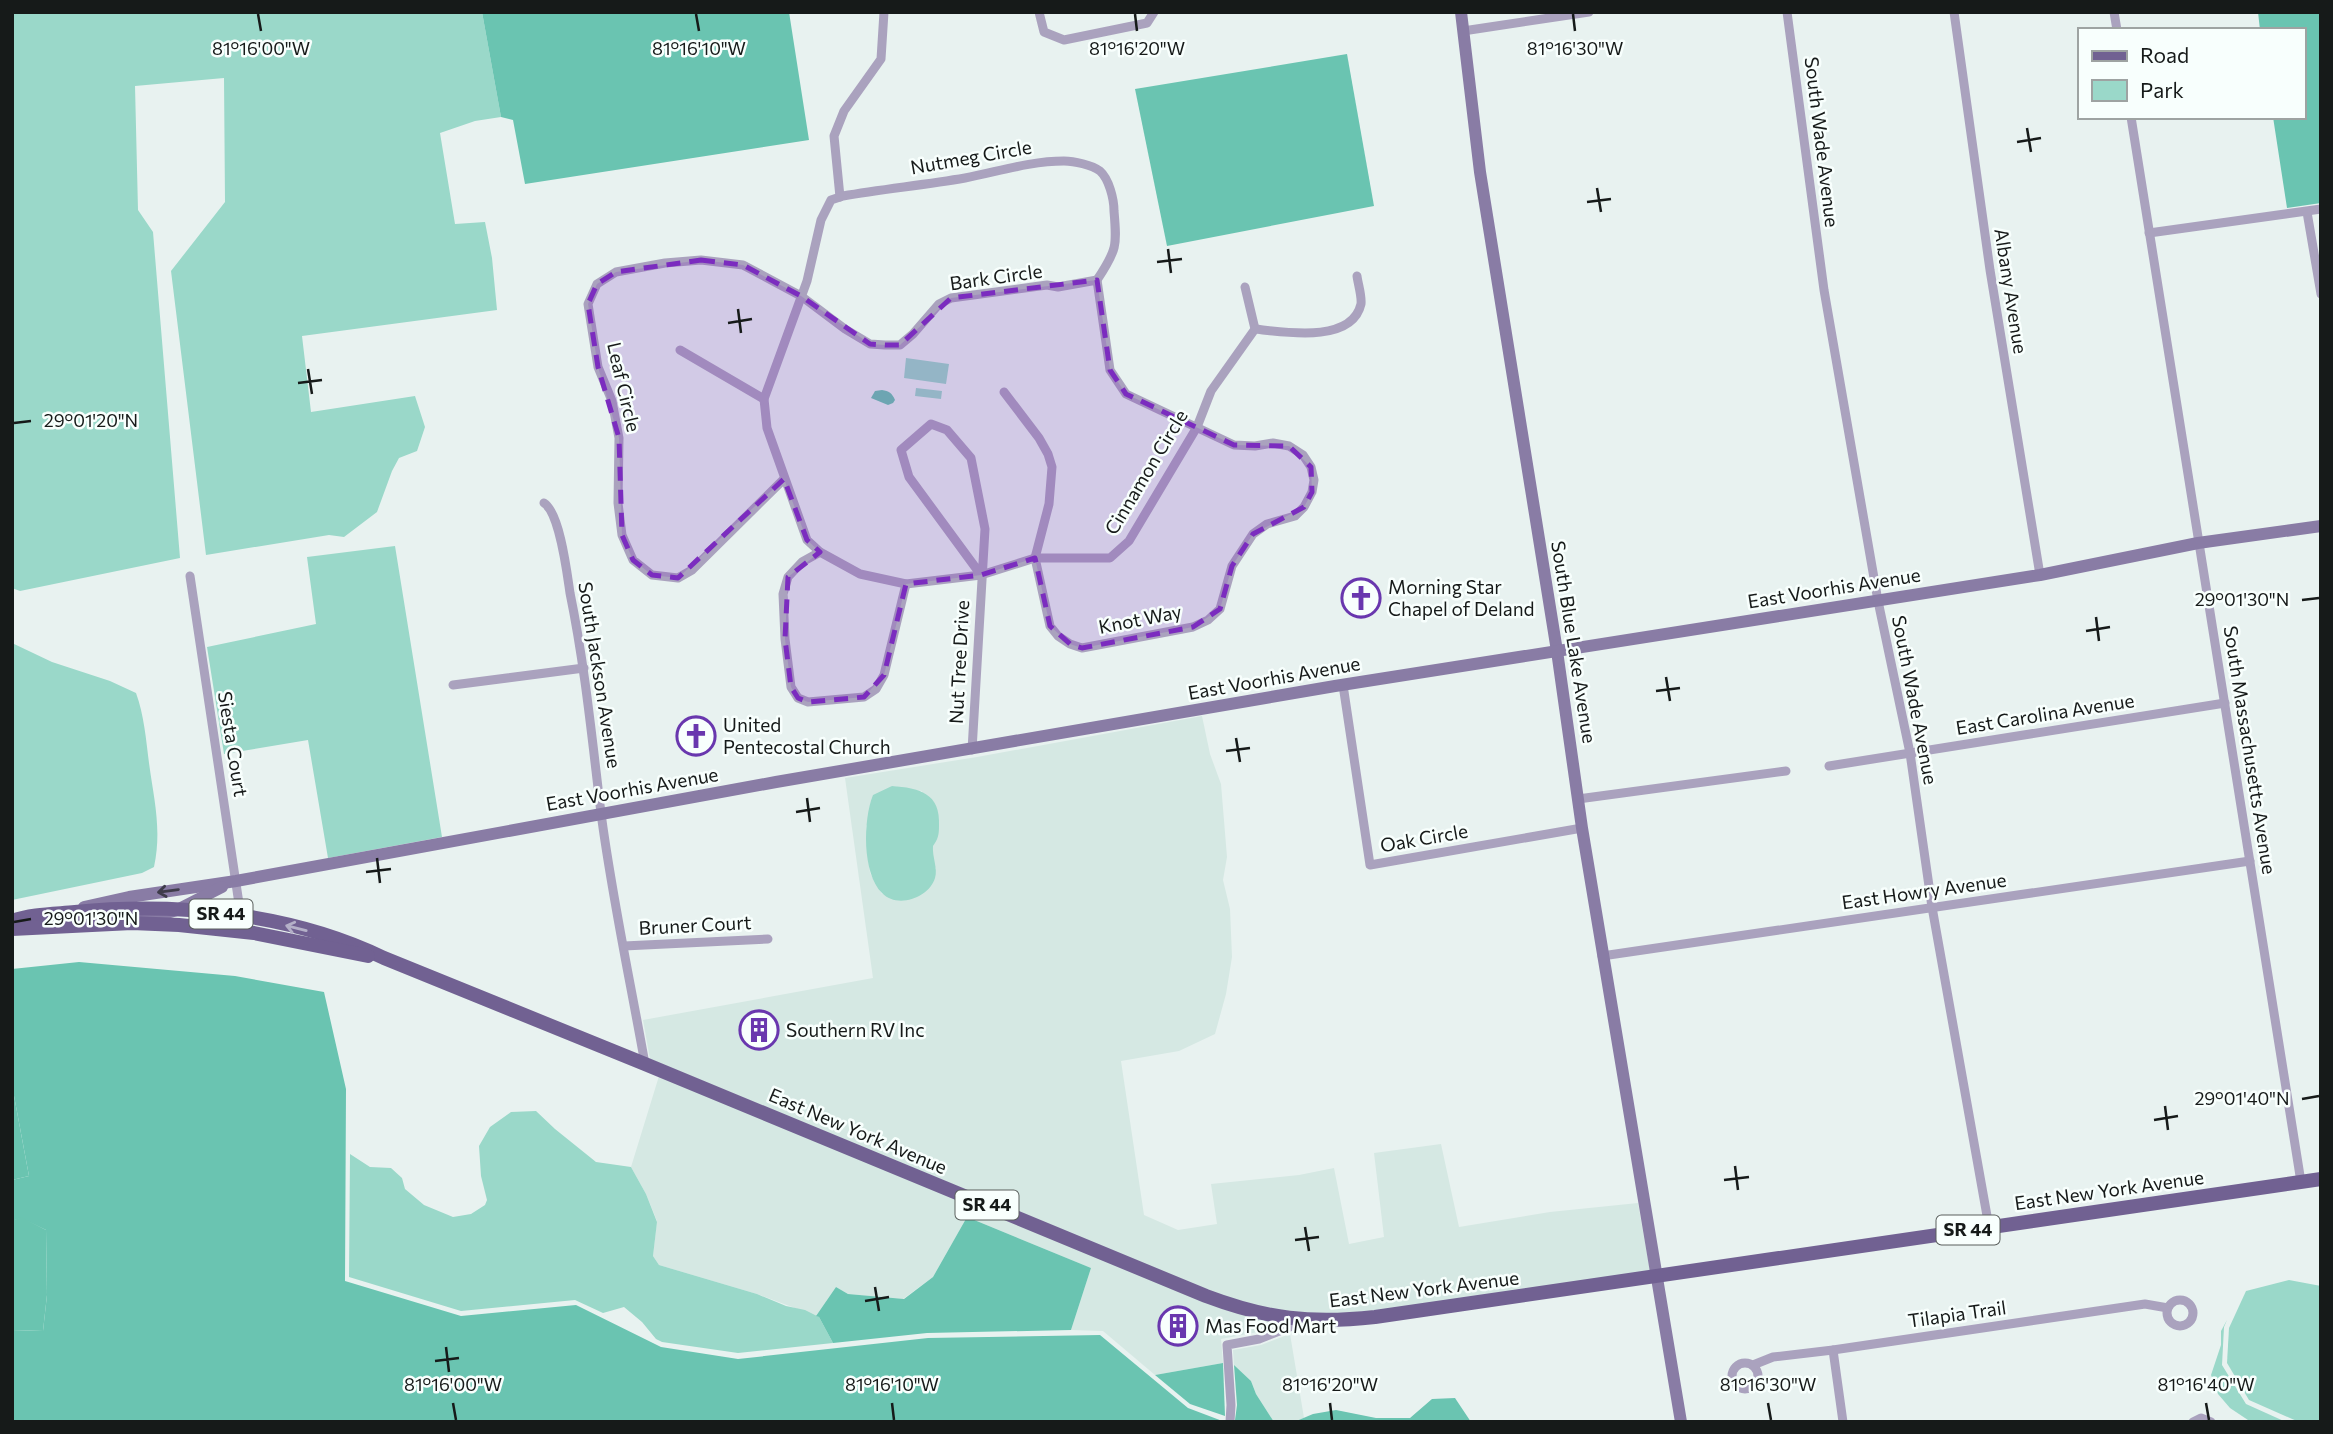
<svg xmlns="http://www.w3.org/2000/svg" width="2333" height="1434" viewBox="0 0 2333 1434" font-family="Commissioner,sans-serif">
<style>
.built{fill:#d5e8e3;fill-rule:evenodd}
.green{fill:#9ad8c9}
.forest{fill:#6ac4b1}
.water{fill:#6ac4b0}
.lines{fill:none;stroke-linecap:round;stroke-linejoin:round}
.street{stroke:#aaa2be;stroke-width:9}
.secondary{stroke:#897ca5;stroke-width:12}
.primary{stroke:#716192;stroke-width:14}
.oneway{stroke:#3e3c4a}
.oneway2{stroke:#b4b0c8}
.marked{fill:#7b2cbf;fill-opacity:0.2;stroke:#7b2cbf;stroke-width:5;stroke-dasharray:14 9;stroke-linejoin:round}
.ticks{fill:none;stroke:#161a19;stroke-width:2.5}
.labels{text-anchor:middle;stroke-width:5;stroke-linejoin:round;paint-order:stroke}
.shield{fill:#f8fffd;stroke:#5a5f5d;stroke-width:2}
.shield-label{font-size:18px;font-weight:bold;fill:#161a19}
.street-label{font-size:19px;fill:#161a19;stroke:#f8fffd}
.poi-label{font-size:19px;fill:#161a19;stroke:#f8fffd;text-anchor:start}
.ticks-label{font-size:18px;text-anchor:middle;fill:#161a19;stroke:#f8fffd;stroke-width:5;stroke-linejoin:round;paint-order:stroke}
</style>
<rect width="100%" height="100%" fill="#e8f2f0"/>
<g class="built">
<path d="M1202,716L1210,754L1221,784L1227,857L1223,880L1230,909L1232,957L1226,994L1215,1034L1179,1051L1121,1061L1144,1215L1178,1230L1217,1224L1211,1184L1299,1175L1334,1168L1349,1244L1384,1237L1374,1153L1441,1144L1459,1227L1550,1212L1638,1203L1650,1271L1374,1311L1310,1315L1273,1310L1225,1297L650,1059L643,1020L873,978L845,778L977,757ZM892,786L922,791L933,846L932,860L936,869L882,894L870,873L866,826Z"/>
<polygon points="659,1076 1223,1309 1281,1324 1258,1332 1221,1339 1223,1363 1155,1375 1103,1331 1071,1330 1091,1268 967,1217 933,1277 903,1299 848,1294 836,1287 816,1316 757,1294 659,1265 653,1256 657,1221 646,1194 631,1167"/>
<polygon points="1290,1334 1304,1418 1294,1422 1274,1422 1256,1394 1251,1381 1234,1365 1233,1350 1261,1345"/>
</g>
<g class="green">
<polygon points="12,12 482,12 501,117 475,121 440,133 455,224 485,222 492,258 497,310 302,336 311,412 415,396 425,427 417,451 399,458 392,471 377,512 344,537 329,535 206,555 171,271 225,202 224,78 135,86 138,210 153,232 180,558 20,591 12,588"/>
<polygon points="906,358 949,364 946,384 904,378"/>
<polygon points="916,388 942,391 941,399 915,396"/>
<polygon points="395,546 442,837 328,858 308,740 224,754 207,647 316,624 307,557"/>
<path d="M12,643L52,662L110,681L136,693C144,715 146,739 149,763C154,800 162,829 154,867L142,873L12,900Z"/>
<path d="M892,786C919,788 941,793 939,826C939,835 938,839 933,846C932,857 938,868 935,878C929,898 897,909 882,893C862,873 863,820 873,795Z"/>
<polygon points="536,1111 555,1129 596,1162 631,1167 646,1194 657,1222 653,1256 659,1265 757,1294 786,1306 805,1310 819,1317 833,1343 738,1353 662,1342 656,1339 642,1322 624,1307 603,1313 575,1300 461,1311 349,1277 350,1154 370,1167 391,1168 402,1178 405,1189 424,1205 453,1217 471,1214 485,1205 487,1200 481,1176 479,1146 490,1127 511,1112"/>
<polygon points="2289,1280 2321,1286 2321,1422 2299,1422 2249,1400 2227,1363 2229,1328 2246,1291"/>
<polygon points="2227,1320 2224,1327 2222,1365 2246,1404 2286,1422 2251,1422 2230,1408 2218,1394 2211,1375 2221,1345 2221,1331"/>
</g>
<g class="forest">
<polygon points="482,12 789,12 809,140 525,184 513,120 501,117"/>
<polygon points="2258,12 2321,12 2321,203 2287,208 2273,117 2303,117 2303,30 2260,30"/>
<polygon points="1347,54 1374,206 1167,246 1135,89"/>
<polygon points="79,962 235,976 324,992 346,1089 345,1281 461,1316 576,1305 661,1347 738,1359 928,1338 1100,1335 1188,1408 1225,1422 12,1422 12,1330 43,1331 47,1295 46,1230 21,1218 12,1221 12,1180 29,1176 12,1085 12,969"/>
<polygon points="967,1217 1091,1268 1071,1330 927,1333 833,1343 819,1317 816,1316 836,1287 848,1294 904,1299 933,1277"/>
<polygon points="1223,1363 1225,1416 1190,1404 1155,1375"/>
<polygon points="1234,1365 1251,1381 1256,1394 1274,1422 1235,1420 1237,1405"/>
<polygon points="1455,1398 1471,1422 1294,1422 1313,1414 1336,1410 1376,1418 1410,1418 1432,1399"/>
</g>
<g class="water">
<path d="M882,390C889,391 892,393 895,400L893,403L888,405L871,398L875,391Z"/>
<polygon points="12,1085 29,1176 12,1180"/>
<polygon points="21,1217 46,1230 47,1295 43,1331 12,1330 12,1221"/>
</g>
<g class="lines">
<g class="street">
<polyline points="1039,12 1044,32 1064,40 1147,23 1154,12"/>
<polyline points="1787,12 1824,290 1878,601 1910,753 1932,907 1989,1227"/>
<polyline points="1954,12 1990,270 2040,575"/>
<polyline points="2114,12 2117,30"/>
<polyline points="1463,31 1589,12"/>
<polyline points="2131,117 2301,1182"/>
<polyline points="840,197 834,136 844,111 881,59 884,12"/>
<polyline points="2307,212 2321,294"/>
<polyline points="2149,233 2321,209"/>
<path d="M1097,280C1117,250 1117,246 1114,211C1114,199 1109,179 1100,171C1092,165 1074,161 1064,161C1030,161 997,172 965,178C924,185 884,189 843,196L831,200L821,220L807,281L764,399L767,428L807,540L820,552L860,574L906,584L981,575L1035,558H1110L1129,541L1197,427L1211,391L1255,329L1245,287"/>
<path d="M1255,329C1283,332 1352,344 1361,304C1362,296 1358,284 1357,276"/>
<polyline points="680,350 764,399"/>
<polyline points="784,479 692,570 678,578 652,575 633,560 622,535 618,503 619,438 612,401 598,367 588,304 597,284 616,272 665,263 701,260 743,265 801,296 845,329 870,344 885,345 900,345 913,334 939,304 951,298 1047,285 1058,287 1097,280 1110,370 1126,394 1234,445 1255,446 1273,443 1289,446 1303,455 1311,467 1314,480 1312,492 1304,507 1295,516 1267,524 1253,534 1232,566 1220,609 1208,620 1193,627 1082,648 1070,644 1058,636 1050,626 1035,558 1049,504 1052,467 1048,454 1039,438 1004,392"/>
<path d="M544,503C560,513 567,573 570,593C585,666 592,739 601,813C612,897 630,980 645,1064"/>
<polyline points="820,552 802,562 788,577 783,594 785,639 791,687 798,698 808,702 864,697 876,689 884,675 906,584"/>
<polyline points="190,576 241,917"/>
<polyline points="453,685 584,668"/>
<polyline points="1343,685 1370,865 1582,828"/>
<polyline points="972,750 985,529 971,458 947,430 931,424 901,450 909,477 981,575"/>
<polyline points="1829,766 2225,703"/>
<polyline points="1578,799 1786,771"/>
<polyline points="624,946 768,939"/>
<polyline points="1602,956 2250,861"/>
<circle cx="2180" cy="1313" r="13"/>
<polyline points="1833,1350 1843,1422"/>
<circle cx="1745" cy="1376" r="13"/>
<polyline points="1753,1365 1773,1357 1833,1350 2145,1304 2168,1308"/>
<polyline points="1230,1422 1231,1405 1227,1345 1259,1339 1305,1321"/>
<polyline points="2193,1422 2201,1418 2211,1422"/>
</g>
<g class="secondary">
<polyline points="1461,12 1480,172 1557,651 1582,828 1681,1422"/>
<polyline points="84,907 129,897 236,881 776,782 1335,686 2040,575 2198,543 2321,526"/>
<polyline points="139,921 177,910 222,887"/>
</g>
<g class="primary">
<path d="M12,921C32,914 54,914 75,912C177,902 291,913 384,958L645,1064L1206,1296C1267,1319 1311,1324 1375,1317L2321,1179"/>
<polyline points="12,929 132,923 179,925 254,933 368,956"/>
</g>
</g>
<defs><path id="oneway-shaft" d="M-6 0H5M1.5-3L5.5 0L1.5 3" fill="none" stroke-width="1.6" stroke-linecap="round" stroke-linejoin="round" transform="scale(1.75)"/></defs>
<use class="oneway" href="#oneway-shaft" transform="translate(168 891) rotate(172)"/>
<use class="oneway2" href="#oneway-shaft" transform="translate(296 928) rotate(-166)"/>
<path class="marked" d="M701,260L743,265L801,296L870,344L885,345H900L951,298L1097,280L1110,370L1126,394L1234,445L1289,446L1311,467L1312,492L1304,507L1253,534L1232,566L1220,609L1193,627L1082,648L1070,644L1050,626L1035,558L981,575L906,584L884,675L864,697L808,702L798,698L791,687L785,639L788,577L820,552L807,540L784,479L678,578L652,575L633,560L622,535L619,438L598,367L588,304L597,284L616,272Z"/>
<path class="ticks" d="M258,14L261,31M696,14L699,31M1135,14L1137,31M1573,14L1575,31M2027,128L2031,152M2017,142L2041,138M1597,188L1601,212M1587,202L1611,199M1168,249L1171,273M1157,262L1182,259M738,309L741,333M728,323L752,319M308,369L312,394M298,383L322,380M14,423L31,421M2302,600L2319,598M2096,617L2099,641M2086,631L2110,627M1666,677L1670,701M1656,691L1680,688M1236,738L1240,762M1226,751L1250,748M807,798L810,822M796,812L820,808M377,858L380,883M366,872L391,869M14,922L31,919M2302,1099L2319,1096M2165,1106L2168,1130M2154,1120L2178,1116M1735,1166L1738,1190M1724,1180L1749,1177M1305,1227L1309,1251M1295,1240L1319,1237M875,1287L879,1311M865,1301L889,1297M446,1347L449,1372M435,1361L459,1358M453,1403L456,1420M892,1403L894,1420M1330,1403L1332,1420M1768,1403L1771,1420M2206,1403L2209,1420"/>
<defs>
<g id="church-ring" transform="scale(2.0125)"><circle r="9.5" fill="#f8fffd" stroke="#6937ae" stroke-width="1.5"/><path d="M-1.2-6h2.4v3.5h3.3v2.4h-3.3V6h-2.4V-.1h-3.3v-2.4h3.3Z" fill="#6937ae"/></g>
<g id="building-ring" transform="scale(2.0125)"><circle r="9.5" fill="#f8fffd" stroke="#6937ae" stroke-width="1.5"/><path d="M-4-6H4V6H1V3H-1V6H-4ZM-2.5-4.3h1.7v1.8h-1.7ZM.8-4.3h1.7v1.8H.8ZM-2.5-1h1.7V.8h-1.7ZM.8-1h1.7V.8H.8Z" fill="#6937ae"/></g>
</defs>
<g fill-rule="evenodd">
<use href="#church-ring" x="1361" y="598"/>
<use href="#church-ring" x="696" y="736"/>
<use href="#building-ring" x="759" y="1030"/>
<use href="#building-ring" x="1178" y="1326"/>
</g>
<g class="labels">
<g class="shield">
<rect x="189.5" y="899.5" width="63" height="29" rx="5"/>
<rect x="955.5" y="1190.5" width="63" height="29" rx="5"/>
<rect x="1936.5" y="1215.5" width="63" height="29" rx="5"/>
</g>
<g class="shield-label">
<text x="221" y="920">SR 44</text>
<text x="987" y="1211">SR 44</text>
<text x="1968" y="1236">SR 44</text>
</g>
<g class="street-label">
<text transform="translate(1822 142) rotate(83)" y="7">South Wade Avenue</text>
<text transform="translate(971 157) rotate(-10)" y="7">Nutmeg Circle</text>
<text transform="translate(996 277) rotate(-8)" y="7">Bark Circle</text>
<text transform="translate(2011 291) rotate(81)" y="7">Albany Avenue</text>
<text transform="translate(624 387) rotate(77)" y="7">Leaf Circle</text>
<text transform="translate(1146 472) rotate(-59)" y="7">Cinnamon Circle</text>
<text transform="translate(1834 588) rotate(-9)" y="7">East Voorhis Avenue</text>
<text transform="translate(1140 619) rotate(-11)" y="7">Knot Way</text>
<text transform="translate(1574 642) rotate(81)" y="7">South Blue Lake Avenue</text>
<text transform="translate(959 662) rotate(-87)" y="7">Nut Tree Drive</text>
<text transform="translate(600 675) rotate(81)" y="7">South Jackson Avenue</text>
<text transform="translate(1274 678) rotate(-10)" y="7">East Voorhis Avenue</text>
<text transform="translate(1915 700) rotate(79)" y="7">South Wade Avenue</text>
<text transform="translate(2045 714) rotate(-9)" y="7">East Carolina Avenue</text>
<text transform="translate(233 744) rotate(81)" y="7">Siesta Court</text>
<text transform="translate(2250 750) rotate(81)" y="7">South Massachusetts Avenue</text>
<text transform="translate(632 789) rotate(-10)" y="7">East Voorhis Avenue</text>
<text transform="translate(1424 838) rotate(-10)" y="7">Oak Circle</text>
<text transform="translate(1924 891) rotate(-8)" y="7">East Howry Avenue</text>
<text transform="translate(695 925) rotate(-3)" y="7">Bruner Court</text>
<text transform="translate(858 1131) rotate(23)" y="7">East New York Avenue</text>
<text transform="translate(2109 1190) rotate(-8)" y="7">East New York Avenue</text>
<text transform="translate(1424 1289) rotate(-7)" y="7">East New York Avenue</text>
<text transform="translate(1957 1314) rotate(-8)" y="7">Tilapia Trail</text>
</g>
<g class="poi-label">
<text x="1388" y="594">Morning Star<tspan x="1388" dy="22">Chapel of Deland</tspan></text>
<text x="723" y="732">United<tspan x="723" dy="22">Pentecostal Church</tspan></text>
<text x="786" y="1037">Southern RV Inc</text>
<text x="1205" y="1333">Mas Food Mart</text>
</g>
</g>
<g class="ticks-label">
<text x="261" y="55">81°16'00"W</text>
<text x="699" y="55">81°16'10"W</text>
<text x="1137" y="55">81°16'20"W</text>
<text x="1575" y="55">81°16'30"W</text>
<text x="91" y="427">29°01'20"N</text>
<text x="2242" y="606">29°01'30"N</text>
<text x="91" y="925">29°01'30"N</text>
<text x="2242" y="1105">29°01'40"N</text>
<text x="453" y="1391">81°16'00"W</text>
<text x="892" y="1391">81°16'10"W</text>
<text x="1330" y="1391">81°16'20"W</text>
<text x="1768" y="1391">81°16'30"W</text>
<text x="2206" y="1391">81°16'40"W</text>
</g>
<rect width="2333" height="1434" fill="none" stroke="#161a19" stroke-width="28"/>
<rect x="2078" y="28" width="228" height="91" fill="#f8fffd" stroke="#9ea3a2" stroke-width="2"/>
<rect x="2092" y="51" width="35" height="10" fill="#716192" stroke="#9ea3a2" stroke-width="2"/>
<text x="2140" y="63" font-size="21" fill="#161a19">Road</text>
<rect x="2092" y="80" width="35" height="21" fill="#9ad8c9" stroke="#9ea3a2" stroke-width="2"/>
<text x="2140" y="98" font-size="21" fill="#161a19">Park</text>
</svg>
